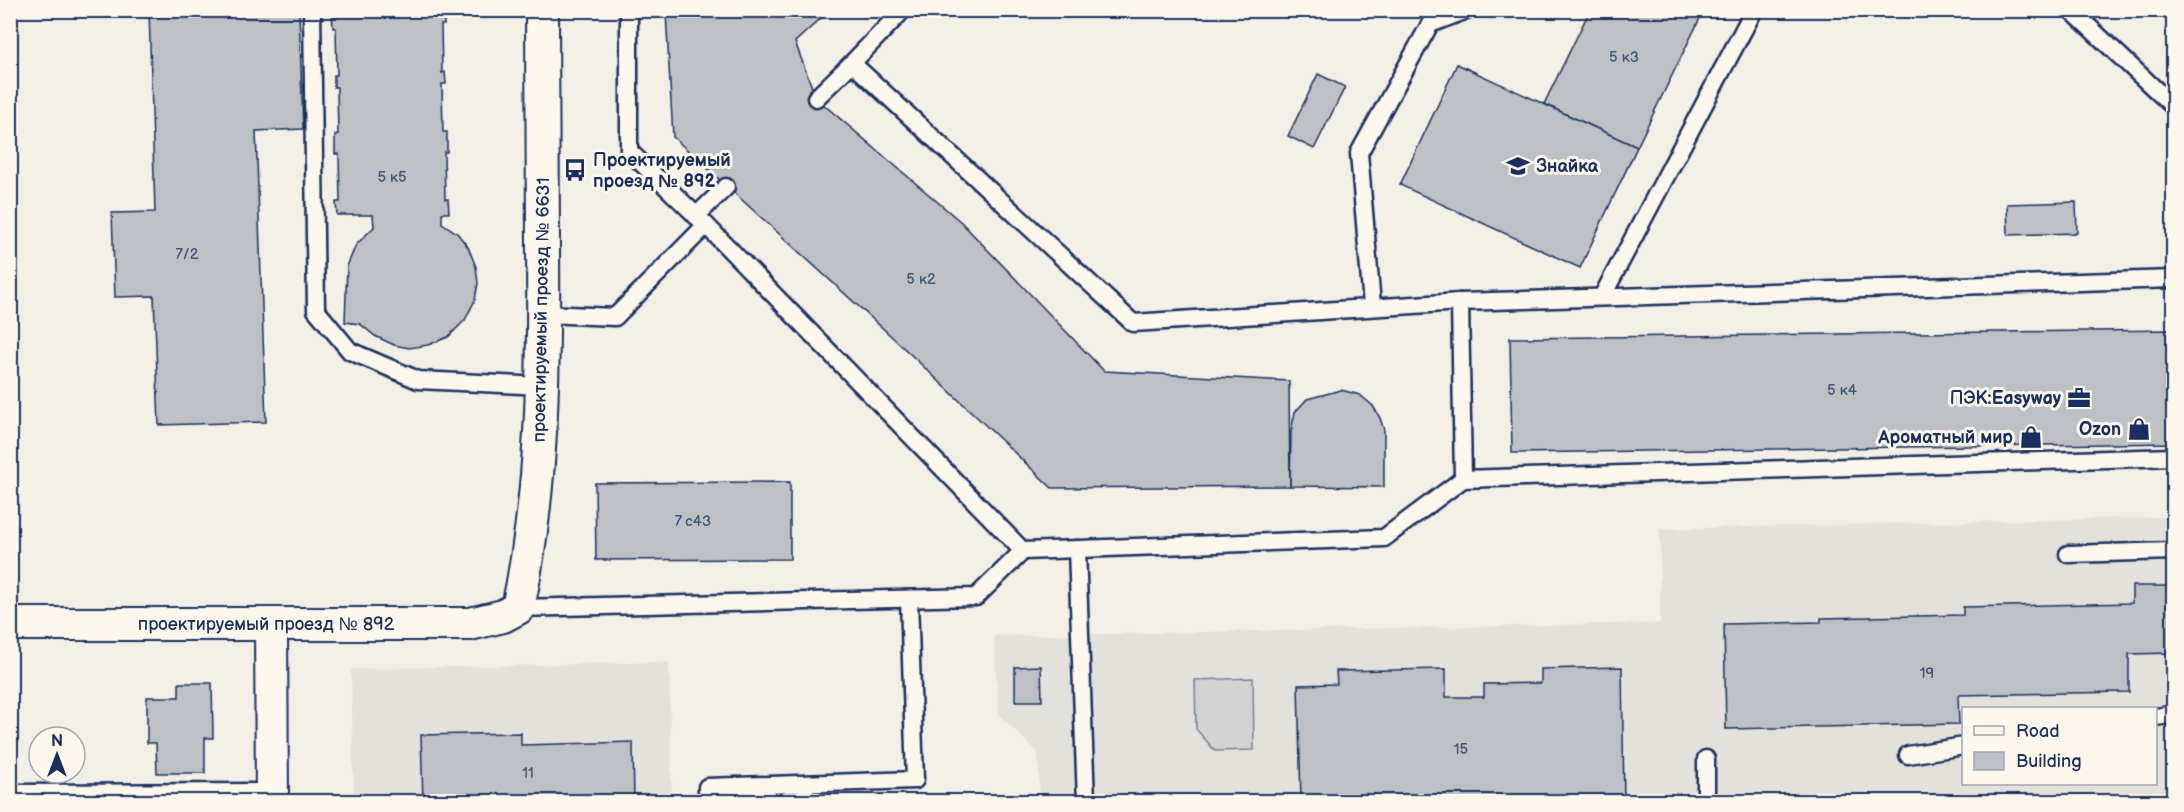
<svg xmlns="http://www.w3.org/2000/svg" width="2184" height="812" viewBox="0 0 2184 812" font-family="'Balsamiq Sans',sans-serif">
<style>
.built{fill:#e2e1dc;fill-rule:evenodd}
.green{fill:#d2d3d2;stroke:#768198;stroke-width:1.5}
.building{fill:#bdc0c4;stroke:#1b2f5e;stroke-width:1.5}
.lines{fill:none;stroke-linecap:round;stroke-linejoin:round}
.lane-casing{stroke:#1b2f5e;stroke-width:21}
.street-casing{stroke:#1b2f5e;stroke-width:36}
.lane{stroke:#fbf7ec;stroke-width:16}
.street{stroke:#fbf7ec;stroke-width:32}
.labels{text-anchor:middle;stroke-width:6;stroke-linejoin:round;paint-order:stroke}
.number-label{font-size:15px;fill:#445378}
.poi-label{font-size:18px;font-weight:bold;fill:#1b2f5e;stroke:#fbf7ec;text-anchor:end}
.street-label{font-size:18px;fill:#1b2f5e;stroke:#fbf7ec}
</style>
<rect width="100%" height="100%" fill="#f2efe6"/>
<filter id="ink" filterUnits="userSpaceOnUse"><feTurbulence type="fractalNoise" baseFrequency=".0167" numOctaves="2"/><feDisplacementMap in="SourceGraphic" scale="12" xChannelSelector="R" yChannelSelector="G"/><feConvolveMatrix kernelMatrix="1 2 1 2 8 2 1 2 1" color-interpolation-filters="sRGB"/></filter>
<g filter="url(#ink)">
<g class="built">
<path d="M2173,517V801H1040L1038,753L999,715L994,636L1660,623V529ZM1964,708H2156V784H1964Z"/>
<polygon points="669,662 672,801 354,801 351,669"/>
</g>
<polygon class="green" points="1253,678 1254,750 1215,751 1196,729 1195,680"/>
<g class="building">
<polygon points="149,10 299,10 303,129 256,131 266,422 159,425 154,296 115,297 112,213 155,212"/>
<polygon points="332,10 444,10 444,25 441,25 442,73 445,72 446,84 442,84 443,132 447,132 447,152 444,152 445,199 448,199 449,213 442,213 442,223 457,233 468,247 476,267 478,283 475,300 465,320 448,337 428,345 409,348 394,345 375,336 360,324 345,322 347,266 356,245 374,227 373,215 337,215 336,202 340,202 339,154 335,154 335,135 338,134 337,87 334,87 334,75 337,75 336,28 333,28"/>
<polygon points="668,10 830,10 795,42 816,98 961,222 1104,371 1289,381 1290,486 1052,488 890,335 673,137 666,13"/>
<polygon points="1590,10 1704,10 1637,147 1544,104"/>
<polygon points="1457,64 1637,147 1580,268 1400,185"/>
<polygon points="1318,74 1345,87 1314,149 1288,136"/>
<polygon points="2076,202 2077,233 2008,235 2007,204"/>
<polygon points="2174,330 2174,443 1512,453 1510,338"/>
<polygon points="1341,390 1360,395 1373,406 1380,418 1384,430 1384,487 1290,486 1291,431 1295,412 1307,399"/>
<polygon points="790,482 790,559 596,560 595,483"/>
<polygon points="2132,586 2174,586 2174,653 2129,654 2129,692 1958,695 1959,724 1726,729 1724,624 1821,622 1821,618 1963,615 1963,607 2132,603"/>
<polygon points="1041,666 1042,701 1015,701 1015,667"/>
<polygon points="1622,667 1624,802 1301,802 1298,685 1337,684 1336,671 1446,669 1446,697 1484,697 1484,684 1541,683 1541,669"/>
<polygon points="179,683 212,683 213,738 205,738 205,773 157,773 156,743 147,743 147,697 179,697"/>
<polygon points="521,733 521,745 633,742 634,802 423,802 421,735"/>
</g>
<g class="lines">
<g class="lane-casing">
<g id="lane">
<polyline points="312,10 316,310 350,351 418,380 542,386"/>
<polyline points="629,10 629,151 706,225 1023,551"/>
<polyline points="903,10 852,63 1133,323 1460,302 1463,479"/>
<polyline points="2071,10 2174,107"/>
<polyline points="816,98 852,63"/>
<polyline points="696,216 726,187"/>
<polyline points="1602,297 1754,10"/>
<polyline points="1460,302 2174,279"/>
<polyline points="1372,305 1359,153 1430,24 1467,10"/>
<polyline points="544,314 615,317 706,225"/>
<polyline points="1077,549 1086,802"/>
<polyline points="2068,554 2174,551"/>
<polyline points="518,608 976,597 1023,551 1384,538 1463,479 2174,457"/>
<polyline points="2156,717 2174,714"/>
<polyline points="1908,755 1964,746"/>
<polyline points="1706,759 1706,802"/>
<polyline points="10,793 272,792"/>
<polyline points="707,802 707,787 915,780 909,599"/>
<polyline points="2167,802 2174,800"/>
</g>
</g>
<g class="street-casing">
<g id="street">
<path d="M10,624H470L503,616L518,608C543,489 544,368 543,247C543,168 543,89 542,10"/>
<polyline points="271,624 272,802"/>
</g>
</g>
<use href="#lane" class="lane"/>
<use href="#street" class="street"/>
</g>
</g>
<defs>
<g id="school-bare" transform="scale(1.8)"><path d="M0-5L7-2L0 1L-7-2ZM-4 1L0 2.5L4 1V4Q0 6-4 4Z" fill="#1b2f5e" stroke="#fbf7ec" stroke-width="2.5" paint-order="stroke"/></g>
<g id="bus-bare" transform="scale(1.8)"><path d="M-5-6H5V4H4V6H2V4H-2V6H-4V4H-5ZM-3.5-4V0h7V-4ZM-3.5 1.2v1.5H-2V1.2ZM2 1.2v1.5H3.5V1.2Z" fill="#1b2f5e" stroke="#fbf7ec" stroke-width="2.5" paint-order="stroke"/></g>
<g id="office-bare" transform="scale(1.8)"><path d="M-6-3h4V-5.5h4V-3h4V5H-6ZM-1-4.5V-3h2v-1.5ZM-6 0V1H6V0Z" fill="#1b2f5e" stroke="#fbf7ec" stroke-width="2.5" paint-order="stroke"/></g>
<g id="shop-bare" transform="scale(1.8)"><path d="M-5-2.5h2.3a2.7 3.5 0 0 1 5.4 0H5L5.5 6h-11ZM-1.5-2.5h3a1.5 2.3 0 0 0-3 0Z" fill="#1b2f5e" stroke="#fbf7ec" stroke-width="2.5" paint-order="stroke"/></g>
</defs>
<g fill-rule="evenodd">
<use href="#school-bare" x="1518" y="166"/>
<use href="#bus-bare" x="575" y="170"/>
<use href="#office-bare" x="2079" y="398"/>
<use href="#shop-bare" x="2139" y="429"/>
<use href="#shop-bare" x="2031" y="437"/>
</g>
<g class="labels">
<g class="number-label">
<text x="1624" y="62">5 к3</text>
<text x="392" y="182">5 к5</text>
<text x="187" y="259">7/2</text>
<text x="921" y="284">5 к2</text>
<text x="1842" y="395">5 к4</text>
<text x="693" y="526">7 с43</text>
<text x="1927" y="678">19</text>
<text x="1461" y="754">15</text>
<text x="528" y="778">11</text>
</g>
<g class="poi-label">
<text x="593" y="166" text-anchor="start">Проектируемый<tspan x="593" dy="21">проезд № 892</tspan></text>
<text x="1536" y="172" text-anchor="start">Знайка</text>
<text x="2061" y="404">ПЭК:Easyway</text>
<text x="2121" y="435">Ozon</text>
<text x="2013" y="443">Ароматный мир</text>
</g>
<g class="street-label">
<text transform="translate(541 310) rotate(-89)" y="6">проектируемый проезд № 6631</text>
<text x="266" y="630">проектируемый проезд № 892</text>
</g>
</g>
<rect width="2184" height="812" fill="none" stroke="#fbf7ec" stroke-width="36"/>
<rect x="18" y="18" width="2148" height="776" fill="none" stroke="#1b2f5e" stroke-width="2" filter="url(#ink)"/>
<rect x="1962" y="707" width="195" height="78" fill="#fbf7ec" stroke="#a1a7b3" stroke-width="1.5"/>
<rect x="1974" y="726" width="30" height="9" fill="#fbf7ec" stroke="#a1a7b3" stroke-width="1.5"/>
<text x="2016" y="737" font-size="18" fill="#1b2f5e">Road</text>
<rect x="1974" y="752" width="30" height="18" fill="#bdc0c4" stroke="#a1a7b3" stroke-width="1.5"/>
<text x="2016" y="767" font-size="18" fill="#1b2f5e">Building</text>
<g transform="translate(57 755)"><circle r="28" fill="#fbf7ec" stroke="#a1a7b3" stroke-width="1.5"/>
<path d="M0-4.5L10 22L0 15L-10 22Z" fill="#1b2f5e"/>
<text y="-9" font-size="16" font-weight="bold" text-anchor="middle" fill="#1b2f5e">N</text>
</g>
</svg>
